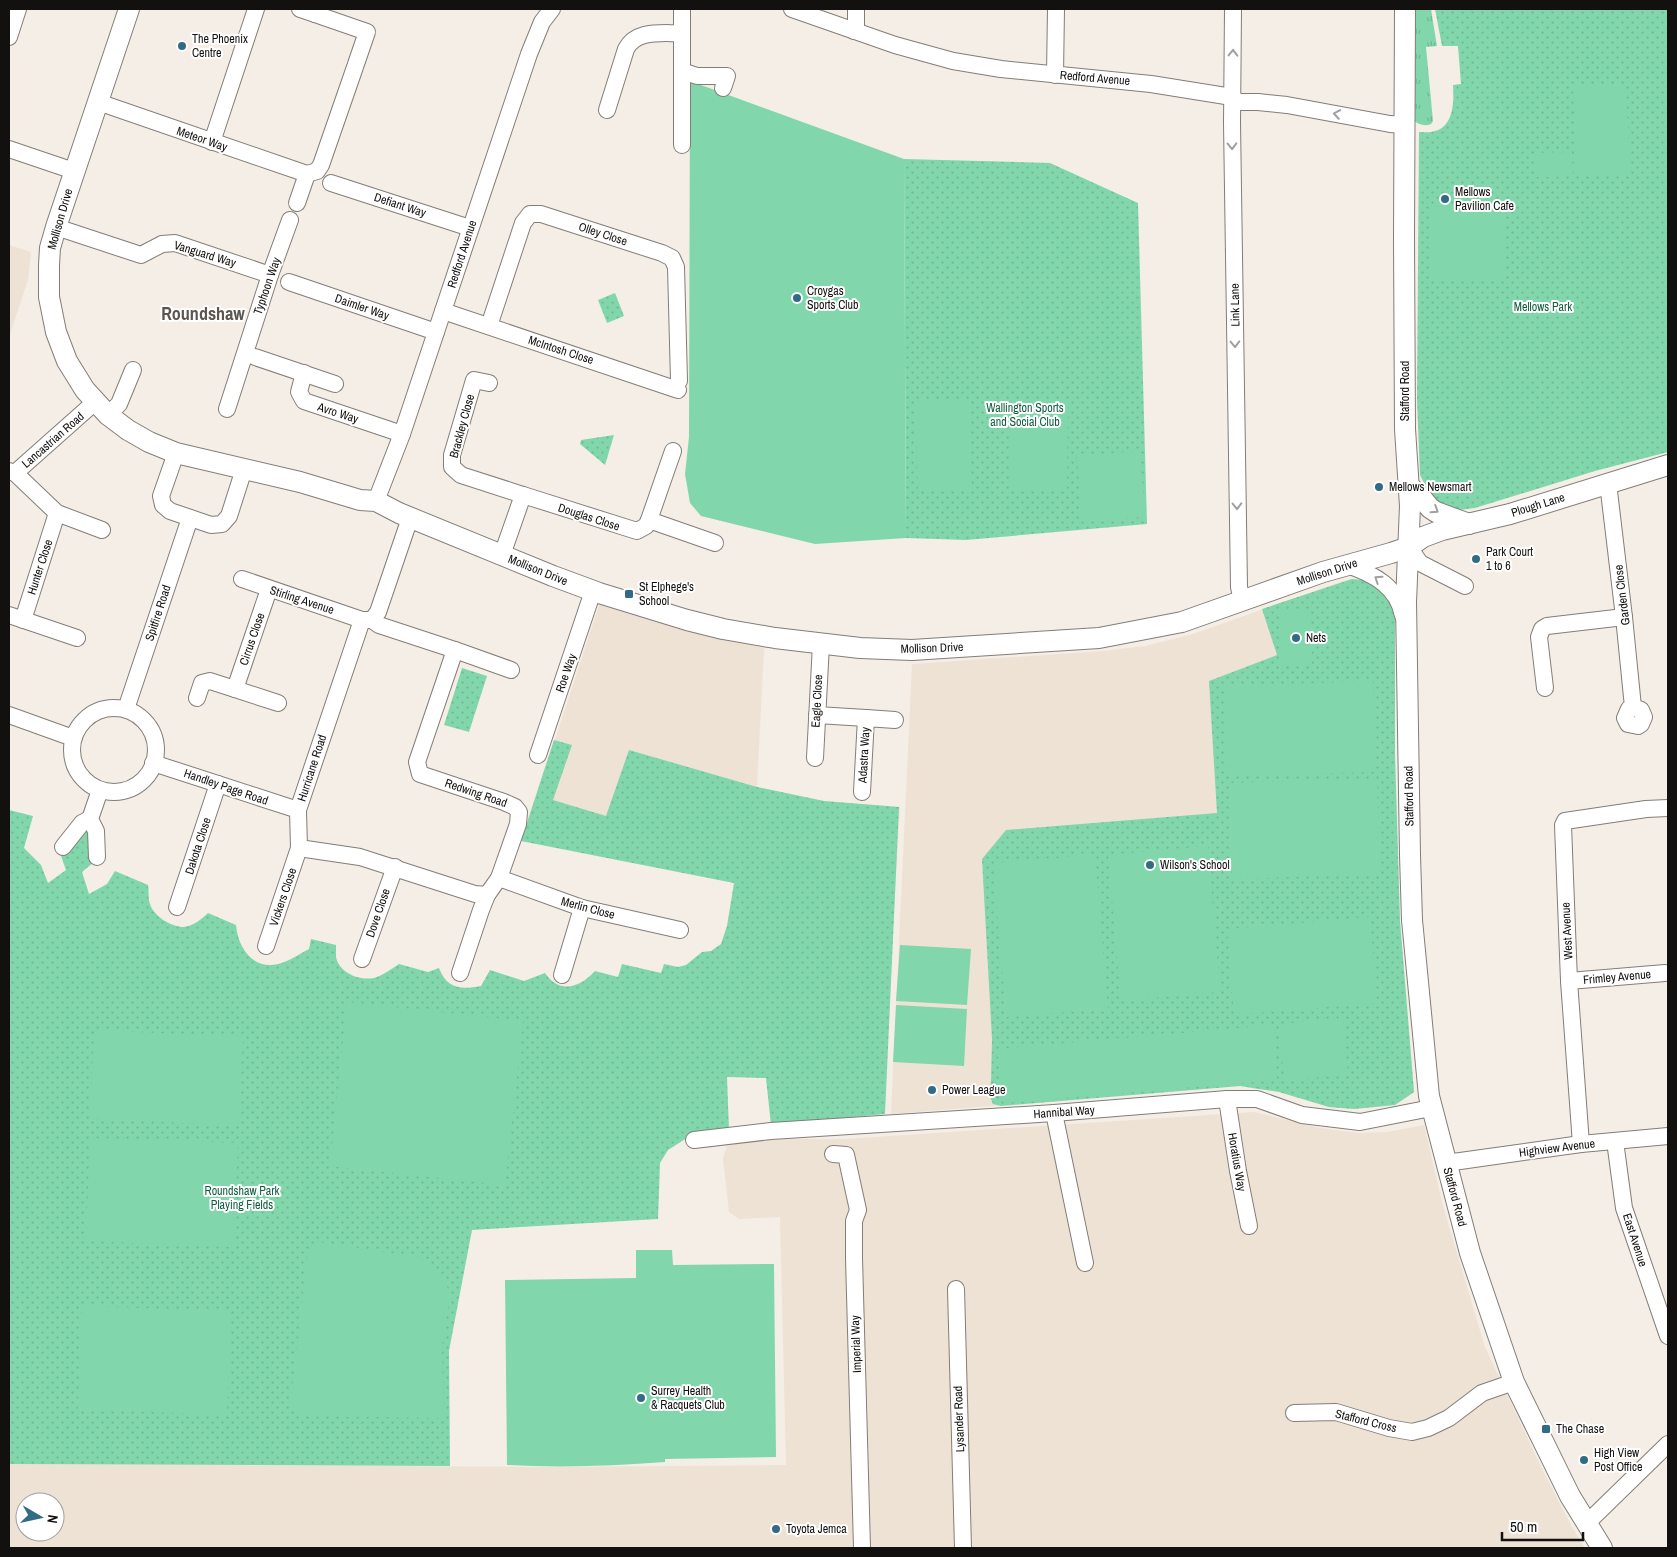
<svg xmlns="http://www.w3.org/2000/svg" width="1677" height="1557" viewBox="0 0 1677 1557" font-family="'Archivo Narrow',sans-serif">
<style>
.built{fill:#eee2d5;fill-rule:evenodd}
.grass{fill:url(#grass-tufts)}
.park{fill:url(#park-dots)}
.pitch{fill:#81d7ab}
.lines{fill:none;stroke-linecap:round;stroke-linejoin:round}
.minor-casing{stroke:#837d77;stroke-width:18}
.major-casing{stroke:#837d77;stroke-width:22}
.minor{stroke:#fff;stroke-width:16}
.major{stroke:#fff;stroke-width:20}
.oneway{stroke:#a1a09f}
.poi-dot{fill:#316b84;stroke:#fff;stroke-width:2}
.labels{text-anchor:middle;stroke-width:4;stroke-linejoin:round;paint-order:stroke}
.poi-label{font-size:12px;fill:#13110f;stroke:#fff;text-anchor:start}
.street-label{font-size:12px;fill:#13110f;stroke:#fff}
.park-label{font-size:12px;fill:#0e5d3d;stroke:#fff}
.district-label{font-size:18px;font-weight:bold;fill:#5b5650;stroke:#fff}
</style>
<defs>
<pattern id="grass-tufts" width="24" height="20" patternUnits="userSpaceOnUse" patternTransform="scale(1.25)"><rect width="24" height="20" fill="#81d7ab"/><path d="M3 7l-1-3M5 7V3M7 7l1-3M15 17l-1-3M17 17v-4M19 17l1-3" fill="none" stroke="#6fb892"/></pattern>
<pattern id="park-dots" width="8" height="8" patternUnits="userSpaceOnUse" patternTransform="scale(1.25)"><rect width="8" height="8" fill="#81d7ab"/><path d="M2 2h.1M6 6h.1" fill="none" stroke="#6fb892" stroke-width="1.8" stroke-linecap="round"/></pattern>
</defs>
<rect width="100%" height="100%" fill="#f4eee7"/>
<g class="built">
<polygon points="9,245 31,252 28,280 9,337"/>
<polygon points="1356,579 1395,674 1395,755 1400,921 1414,1092 1395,1105 1354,1109 1329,1107 1279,1092 1240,1086 891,1114 912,664 1103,651 1145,646 1193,634 1346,580"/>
<polygon points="600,602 764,648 757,787 823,801 900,807 893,925 732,896 734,883 522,841"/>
<path d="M1254,1112L1320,1128L1359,1133L1387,1132L1424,1125L1443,1206L1485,1347L1542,1469L1572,1527L1585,1548H9V1464L548,1467L786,1465L780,1217L739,1219L729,1212L723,1158L727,1146L736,1144L777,1139H845ZM25,1502H55V1532H25Z"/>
</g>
<path class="grass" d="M1413,9H1431L1437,46L1426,47L1433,121L1431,124C1424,127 1419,124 1412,120Z"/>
<g class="park">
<path d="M1435,9H1668V452L1595,471L1475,508L1452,511L1437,502L1428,491L1420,475L1417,400L1419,132C1424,132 1430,133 1435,131C1454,126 1454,101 1453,85L1461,84L1458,46H1442Z"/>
<polygon points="904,159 1050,163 1138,203 1147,524 966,540 906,538"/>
<polygon points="615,293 624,316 607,323 598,300"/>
<polygon points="614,435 605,465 580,444 581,440"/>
<polygon points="1352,579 1363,580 1382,589 1395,612 1395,755 1400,921 1414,1092 1395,1105 1354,1109 1329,1107 1279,1092 1240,1086 1001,1106 993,1104 989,1094 991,1081 992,1039 982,859 1006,830 1217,813 1209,681 1277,655 1262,609"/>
<polygon points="462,668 487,676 469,732 444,725"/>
<path d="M554,740L572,745L553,800L606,816L629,750L757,787L824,801L899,807L885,1114L771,1125L766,1078L727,1077L729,1130L690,1136L668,1150L660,1163L658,1219L472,1230L449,1351L450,1466L9,1464V810L33,816L24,848L41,865L48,883L66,870L60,853L72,838L88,830L94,862L82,872L89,894L107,884L115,871L148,885C149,891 148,899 150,904C154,917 172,927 184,927C193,926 202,919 208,913L236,925C238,947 252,970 278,964C288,962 299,954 309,949L311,939L336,945C336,949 336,953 336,957C339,973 360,981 374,978C384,975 391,969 399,964L428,972L439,968C447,989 461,990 481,986L490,970L524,981L545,973C559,994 580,988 595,971L618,977L622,964L661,973L664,964L678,967L686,965L702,952L711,951L721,944L727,926L734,883L521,841Z"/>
</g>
<g class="pitch">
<polygon points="690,81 904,159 906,538 815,544 701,516 690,503 685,474 689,437"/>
<polygon points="1626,84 1630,174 1576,176 1573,86"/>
<polygon points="1572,152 1573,176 1534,177 1533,153"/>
<rect x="1431" y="207" width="75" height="72"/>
<polygon points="1011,400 1068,401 1067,490 1011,490"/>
<polygon points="915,401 969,401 972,490 918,490"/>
<polygon points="1140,451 1145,517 1082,522 1077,456"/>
<polygon points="1280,611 1311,611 1312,665 1280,666"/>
<polygon points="1373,681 1376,772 1227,776 1224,686"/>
<polygon points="1377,779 1380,874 1232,879 1229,783"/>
<polygon points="1208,846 1220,992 1121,1001 1108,855"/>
<polygon points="1095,855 1108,1009 1006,1017 993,863"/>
<polygon points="1370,917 1377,1003 1234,1015 1227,929"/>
<polygon points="900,945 971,949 967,1005 896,1001"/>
<polygon points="347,1002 523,1021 505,1185 330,1166"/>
<polygon points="896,1005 967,1009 964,1066 893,1062"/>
<polygon points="1343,1018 1348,1075 1284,1080 1279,1024"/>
<polygon points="1274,1025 1277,1080 1003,1103 997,1049"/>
<polygon points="94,1030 243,1037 238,1126 90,1118"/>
<polygon points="90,1138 238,1143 234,1247 86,1241"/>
<polygon points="319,1242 419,1257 433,1265 444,1278 450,1295 442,1346 444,1418 302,1416 295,1413 290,1405 308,1251 312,1244"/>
<path d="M636,1250H672L673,1265L774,1264L776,1457L665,1459V1462C612,1466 560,1468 507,1465L505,1280L636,1278Z"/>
<polygon points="82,1306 231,1311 227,1415 78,1409"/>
</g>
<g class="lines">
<g class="minor-casing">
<g id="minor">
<polyline points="300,9 315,14 317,9"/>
<polyline points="792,9 895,45 953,61 1001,69 1151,84 1232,97 1238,102 1258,102 1287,105 1390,124 1403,125"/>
<polyline points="1233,9 1232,123 1239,587 1242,601"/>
<polyline points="315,14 367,32 356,64"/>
<polyline points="854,31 856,25 856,9"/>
<polyline points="9,37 18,9"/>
<polyline points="682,71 697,76 727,76 723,88"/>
<polyline points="1055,75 1056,9"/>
<polyline points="98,102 307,174"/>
<path d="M607,110L626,49C636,29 662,34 681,33"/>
<polyline points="212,142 256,9"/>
<polyline points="682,145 682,9"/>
<polyline points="9,149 74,171"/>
<polyline points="331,183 470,228"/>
<polyline points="297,203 307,174 317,171 321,165 355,67"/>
<polyline points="56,227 141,255 162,244 175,243 270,275"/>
<polyline points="289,282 436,332"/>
<polyline points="443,311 678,390"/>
<polyline points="489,326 523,223 530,214 541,214 662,253 672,258 676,267 679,381"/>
<polyline points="255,357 335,384"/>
<polyline points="304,373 299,392 304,401 402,434"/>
<polyline points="489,383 474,380 452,455 452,467 461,475 523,495 502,555"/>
<polyline points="227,409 270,275 290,220"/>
<polyline points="108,415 119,404 133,370"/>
<polyline points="176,453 161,496 163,505 170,511 211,525 222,524 229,516 244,469"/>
<polyline points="9,471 15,473 95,402"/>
<polyline points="15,473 57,513 102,530"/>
<polyline points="1608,483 1624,617 1633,707 1641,710 1644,717 1641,724 1638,726 1628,724 1625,718 1629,709 1633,707"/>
<polyline points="523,495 637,531 646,526 649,520 673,451"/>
<polyline points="376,501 402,434 443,311 529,54 542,22 552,9"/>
<polyline points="410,518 378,612 372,620 362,620 298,810 299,848 360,857 475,894 487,895"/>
<polyline points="649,520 715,543"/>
<polyline points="1409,547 1420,563 1465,586"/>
<path d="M1347,565C1374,574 1398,587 1403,616"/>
<polyline points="242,579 362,620"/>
<polyline points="9,615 77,638"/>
<polyline points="23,620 57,513"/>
<polyline points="372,620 379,625 455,650 417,762 420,774 504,802 515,807 519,812 518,824 499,878 487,895 481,910 460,973"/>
<polyline points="455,650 511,670"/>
<polyline points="1545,688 1539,637 1542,629 1547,626 1624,617"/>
<polyline points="235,689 269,589"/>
<polyline points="197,698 202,683 210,681 278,703"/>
<circle cx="114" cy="750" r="42"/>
<polyline points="126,709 190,518"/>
<polyline points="9,715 73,738"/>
<polyline points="817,715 866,718"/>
<polyline points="538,755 593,591"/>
<polyline points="815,758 821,644"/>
<polyline points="153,763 298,810"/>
<polyline points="862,792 866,718 895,720"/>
<polyline points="63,847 82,823 90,819"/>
<polyline points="97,857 96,831 90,819 100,790"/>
<polyline points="499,878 582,908 680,930"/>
<polyline points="177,907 218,784"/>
<polyline points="266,946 299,848"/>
<polyline points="362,959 395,867"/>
<polyline points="562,975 582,908"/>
<polyline points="1569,981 1665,973"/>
<polyline points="1227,1099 1238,1171 1249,1226"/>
<polyline points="1054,1113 1085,1263"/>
<polyline points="694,1140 771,1131 1054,1113 1227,1099 1257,1099 1302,1115 1360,1122 1431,1108"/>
<polyline points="1615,1141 1624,1208 1668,1336"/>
<polyline points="1581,1144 1569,981 1563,825 1565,821 1646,809 1668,808"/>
<polyline points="833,1154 846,1155 858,1210 854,1221 854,1258 862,1548"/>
<polyline points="1446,1163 1581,1144 1668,1136"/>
<polyline points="956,1289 963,1548"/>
<polyline points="1294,1413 1336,1412 1389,1428 1412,1432 1428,1428 1449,1418 1482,1393 1514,1382"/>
<polyline points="1587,1523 1668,1444"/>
</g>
</g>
<g class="major-casing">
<g id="major">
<polyline points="129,9 56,227 50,248 49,265 49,297 56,332 67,361 85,390 108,415 128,430 149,442 176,453 300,482 360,500 376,501 399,513 553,576 599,593 687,620 723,629 775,638 860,648 912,650 1099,638 1182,622 1323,572 1391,553 1409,547 1423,537 1442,530 1510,514 1668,465"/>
<polyline points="1405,9 1404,238 1405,429 1410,506 1406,602 1410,855 1412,920 1429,1096 1470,1253 1514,1382 1570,1496 1602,1548"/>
<polyline points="1408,485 1421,497 1430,508 1436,512 1469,524"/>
</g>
</g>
<use href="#minor" class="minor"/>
<use href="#major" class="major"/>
</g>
<defs><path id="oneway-chevron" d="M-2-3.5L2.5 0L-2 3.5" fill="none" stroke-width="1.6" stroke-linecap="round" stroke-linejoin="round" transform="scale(1.25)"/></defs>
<g class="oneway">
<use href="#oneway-chevron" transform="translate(1233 53) rotate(-89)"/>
<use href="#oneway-chevron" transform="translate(1337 114) rotate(-170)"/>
<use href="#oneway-chevron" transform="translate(1232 146) rotate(89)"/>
<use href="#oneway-chevron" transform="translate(1235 344) rotate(89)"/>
<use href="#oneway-chevron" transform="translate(1237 506) rotate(89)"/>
<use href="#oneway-chevron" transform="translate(1435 510) rotate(33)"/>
<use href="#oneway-chevron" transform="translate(1378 579) rotate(-146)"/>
</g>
<g class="poi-dot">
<circle cx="182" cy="46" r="5"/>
<circle cx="1445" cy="199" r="5"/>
<circle cx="797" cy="298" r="5"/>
<circle cx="1379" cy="487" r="5"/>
<circle cx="1476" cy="559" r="5"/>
<rect x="624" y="589" width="10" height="10" rx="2.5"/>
<circle cx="1296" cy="638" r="5"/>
<circle cx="1150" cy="865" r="5"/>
<circle cx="932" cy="1090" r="5"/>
<circle cx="641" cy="1398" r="5"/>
<rect x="1541" y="1424" width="10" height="10" rx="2.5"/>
<circle cx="1584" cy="1460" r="5"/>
<circle cx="776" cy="1529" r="5"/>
</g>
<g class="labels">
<g class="poi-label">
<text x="192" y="43">The Phoenix<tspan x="192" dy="14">Centre</tspan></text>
<text x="1455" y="196">Mellows<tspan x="1455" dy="14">Pavilion Cafe</tspan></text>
<text x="807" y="295">Croygas<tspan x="807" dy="14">Sports Club</tspan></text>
<text x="1389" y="491">Mellows Newsmart</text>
<text x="1486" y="556">Park Court<tspan x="1486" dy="14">1 to 6</tspan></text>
<text x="639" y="591">St Elphege's<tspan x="639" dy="14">School</tspan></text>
<text x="1306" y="642">Nets</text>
<text x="1160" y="869">Wilson's School</text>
<text x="942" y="1094">Power League</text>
<text x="651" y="1395">Surrey Health<tspan x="651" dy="14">&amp; Racquets Club</tspan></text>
<text x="1556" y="1433">The Chase</text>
<text x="1594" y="1457">High View<tspan x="1594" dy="14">Post Office</tspan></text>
<text x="786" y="1533">Toyota Jemca</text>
</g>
<g class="street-label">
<text transform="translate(1095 78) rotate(5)" y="4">Redford Avenue</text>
<text transform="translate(202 139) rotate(19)" y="4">Meteor Way</text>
<text transform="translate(400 205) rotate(18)" y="4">Defiant Way</text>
<text transform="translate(60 219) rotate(-74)" y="4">Mollison Drive</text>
<text transform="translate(603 234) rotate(18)" y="4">Olley Close</text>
<text transform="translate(205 254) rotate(17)" y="4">Vanguard Way</text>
<text transform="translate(462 254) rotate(-72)" y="4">Redford Avenue</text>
<text transform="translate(267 286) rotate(-71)" y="4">Typhoon Way</text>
<text transform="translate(1235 305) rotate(-91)" y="4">Link Lane</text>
<text transform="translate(362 307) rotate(19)" y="4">Daimler Way</text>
<text transform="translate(561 350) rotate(18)" y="4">McIntosh Close</text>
<text transform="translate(1405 391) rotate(-90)" y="4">Stafford Road</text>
<text transform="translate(338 413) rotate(18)" y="4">Avro Way</text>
<text transform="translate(462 426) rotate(-75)" y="4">Brackley Close</text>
<text transform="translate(53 440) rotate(-41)" y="4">Lancastrian Road</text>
<text transform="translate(1538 505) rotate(-17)" y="4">Plough Lane</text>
<text transform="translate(589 517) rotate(18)" y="4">Douglas Close</text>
<text transform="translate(40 567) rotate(-72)" y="4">Hunter Close</text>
<text transform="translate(538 570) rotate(22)" y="4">Mollison Drive</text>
<text transform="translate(1327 572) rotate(-18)" y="4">Mollison Drive</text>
<text transform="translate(1622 595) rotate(-97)" y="4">Garden Close</text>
<text transform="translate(302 600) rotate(18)" y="4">Stirling Avenue</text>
<text transform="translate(158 613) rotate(-72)" y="4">Spitfire Road</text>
<text transform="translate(252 639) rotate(-71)" y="4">Cirrus Close</text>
<text transform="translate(932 648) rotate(-2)" y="4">Mollison Drive</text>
<text transform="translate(566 673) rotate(-71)" y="4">Roe Way</text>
<text transform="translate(817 701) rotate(-87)" y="4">Eagle Close</text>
<text transform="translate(864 755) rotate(-87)" y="4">Adastra Way</text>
<text transform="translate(312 768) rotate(-72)" y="4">Hurricane Road</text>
<text transform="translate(226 787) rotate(19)" y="4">Handley Page Road</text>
<text transform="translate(476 793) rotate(19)" y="4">Redwing Road</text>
<text transform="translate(1409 796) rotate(-91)" y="4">Stafford Road</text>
<text transform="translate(198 846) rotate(-72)" y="4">Dakota Close</text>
<text transform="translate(283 897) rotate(-71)" y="4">Vickers Close</text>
<text transform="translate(588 908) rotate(15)" y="4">Merlin Close</text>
<text transform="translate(378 913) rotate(-71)" y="4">Dove Close</text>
<text transform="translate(1567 931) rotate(-93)" y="4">West Avenue</text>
<text transform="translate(1617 977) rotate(-5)" y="4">Frimley Avenue</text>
<text transform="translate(1064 1112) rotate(-4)" y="4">Hannibal Way</text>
<text transform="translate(1557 1148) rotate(-7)" y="4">Highview Avenue</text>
<text transform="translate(1237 1162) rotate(80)" y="4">Horatius Way</text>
<text transform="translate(1455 1197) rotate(75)" y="4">Stafford Road</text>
<text transform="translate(1635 1240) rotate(72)" y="4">East Avenue</text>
<text transform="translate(856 1344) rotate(-92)" y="4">Imperial Way</text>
<text transform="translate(959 1419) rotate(-92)" y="4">Lysander Road</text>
<text transform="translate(1366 1421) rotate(14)" y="4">Stafford Cross</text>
</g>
<g class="park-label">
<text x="1543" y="311">Mellows Park</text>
<text x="1025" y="412">Wallington Sports<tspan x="1025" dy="14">and Social Club</tspan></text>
<text x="242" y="1195">Roundshaw Park<tspan x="242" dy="14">Playing Fields</tspan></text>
</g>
<g class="district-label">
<text x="203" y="320">Roundshaw</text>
</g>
</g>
<rect width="1677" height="1557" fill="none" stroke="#13110f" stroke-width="20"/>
<g transform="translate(40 1517) rotate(99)"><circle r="24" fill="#ffffff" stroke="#a1a09f"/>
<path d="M0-4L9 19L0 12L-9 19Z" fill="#316b84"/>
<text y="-8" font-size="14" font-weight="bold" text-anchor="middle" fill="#13110f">N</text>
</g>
<path d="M1502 1532v8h81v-8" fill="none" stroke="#13110f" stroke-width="2.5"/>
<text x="1510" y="1532" font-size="15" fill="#13110f" stroke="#ffffff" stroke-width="4" paint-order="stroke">50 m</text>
</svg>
